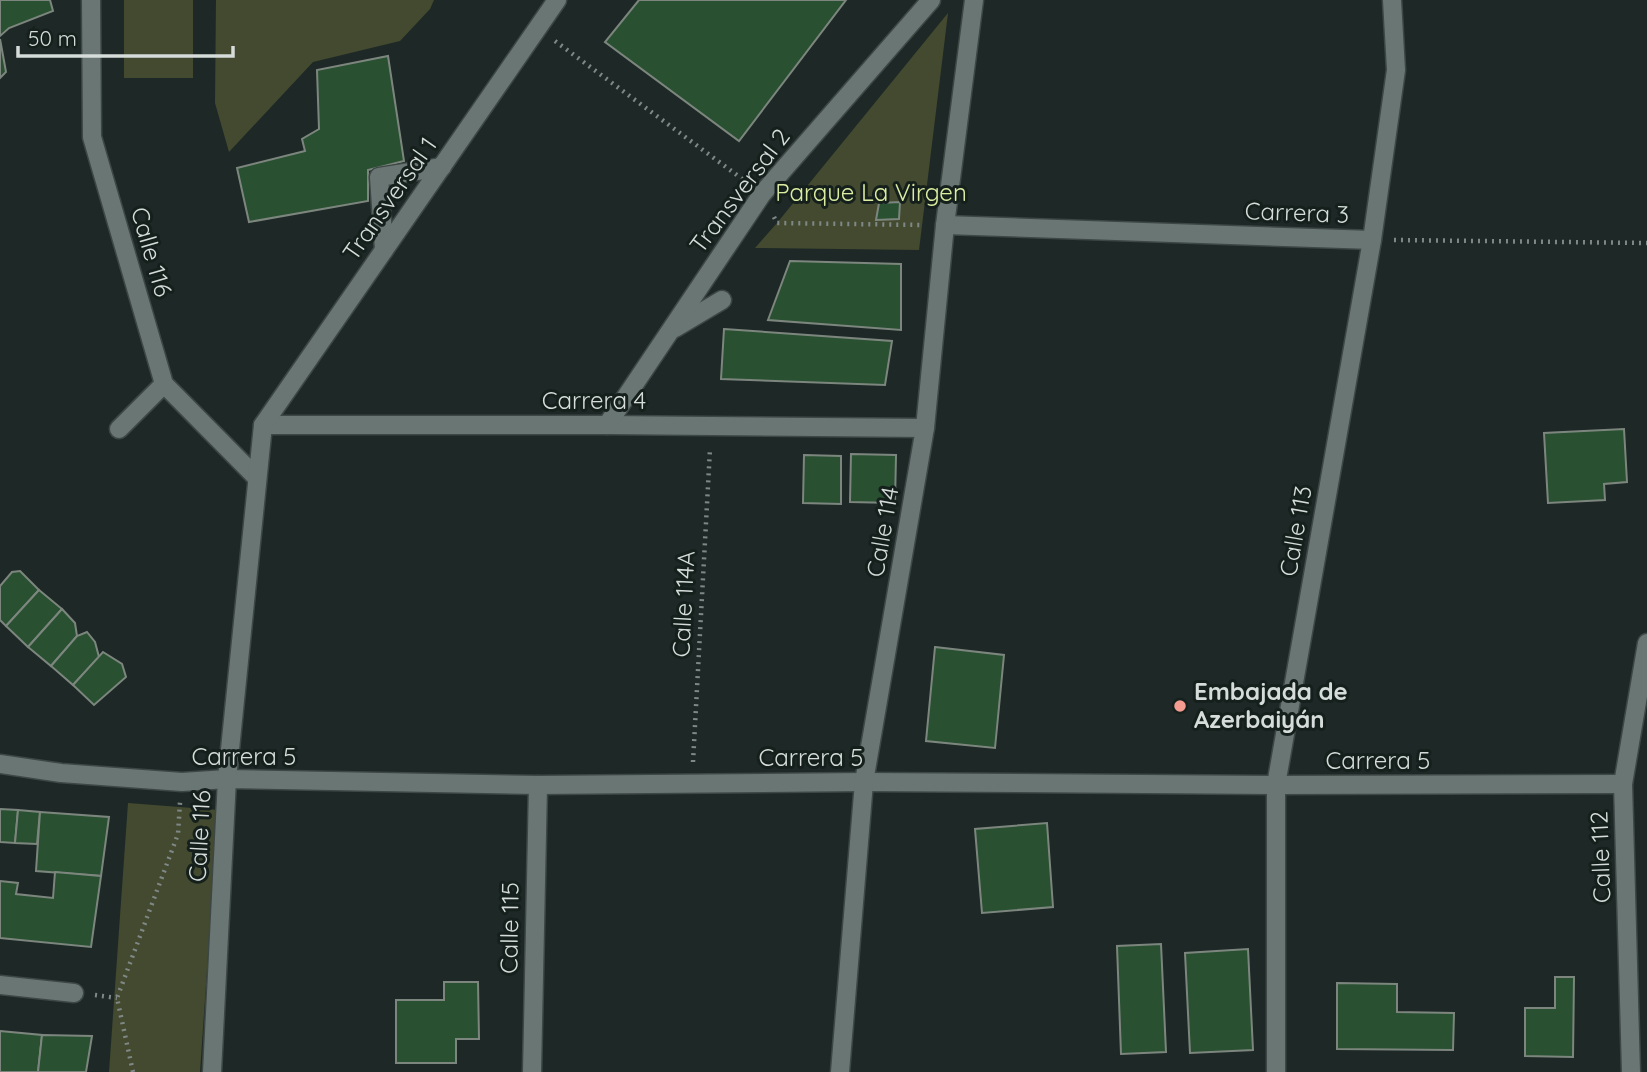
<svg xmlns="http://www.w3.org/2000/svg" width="1647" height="1072" viewBox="0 0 1647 1072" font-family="Quicksand,sans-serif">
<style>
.green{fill:#444a2f}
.building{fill:#285031;stroke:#7d867e;stroke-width:2}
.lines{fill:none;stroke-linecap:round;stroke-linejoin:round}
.minor-casing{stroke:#3d4745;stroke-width:21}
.path{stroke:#7f8886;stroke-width:4.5;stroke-dasharray:2 5;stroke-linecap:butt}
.minor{stroke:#697673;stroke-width:18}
.poi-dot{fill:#f59c90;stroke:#15201d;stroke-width:2.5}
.labels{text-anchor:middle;stroke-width:6;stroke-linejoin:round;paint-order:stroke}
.street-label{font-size:24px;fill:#d5dcda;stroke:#15201d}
.park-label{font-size:24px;fill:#dceda2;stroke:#15201d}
.poi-label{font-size:24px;font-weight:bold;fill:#d5dcda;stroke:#15201d;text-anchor:start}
</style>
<rect width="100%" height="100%" fill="#1e2927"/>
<g class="green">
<rect x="124" y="0" width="69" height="78"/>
<polygon points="216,0 434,0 430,9 400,41 313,62 229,152 215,103"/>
<polygon points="948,13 919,250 755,248 777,223"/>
<polygon points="128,803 218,810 200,1072 109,1072"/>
</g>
<g class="building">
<polygon points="0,0 50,0 53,11 9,28 0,36"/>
<polygon points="639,0 846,0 739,141 605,42"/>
<polygon points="0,39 6,72 0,78"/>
<polygon points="388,56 404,161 368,170 368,201 249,222 237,168 305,151 302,139 319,129 317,70"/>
<polygon points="900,202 899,219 876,220 879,203"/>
<polygon points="790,261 901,264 901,330 768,320"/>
<polygon points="724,329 892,341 885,385 721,379"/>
<polygon points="1624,429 1627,482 1604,484 1605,500 1548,503 1544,433"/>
<polygon points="851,454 896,455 895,503 850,502"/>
<polygon points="804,455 841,456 841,504 803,503"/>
<polygon points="20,571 39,590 6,626 0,620 0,586 12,572"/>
<polygon points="39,590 62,609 28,647 6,626"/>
<polygon points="62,609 75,623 77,636 51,666 28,647"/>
<polygon points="87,632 95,642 99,657 73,685 51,666 77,636"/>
<polygon points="935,647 1004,655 995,748 926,741"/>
<polygon points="103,652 122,664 126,677 94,705 73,685"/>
<polygon points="0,809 18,810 15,843 0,842"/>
<polygon points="18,810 40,812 37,844 15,843"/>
<polygon points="40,812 109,817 101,876 36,871"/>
<polygon points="1047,823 1053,907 982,913 975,829"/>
<polygon points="55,872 101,876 91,947 0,938 0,881 18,883 16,894 53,898"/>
<polygon points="1161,944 1166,1052 1121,1054 1117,946"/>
<polygon points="1248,949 1253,1050 1190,1053 1185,953"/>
<polygon points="1555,977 1574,977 1573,1057 1525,1056 1525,1008 1555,1008"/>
<polygon points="444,982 478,982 479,1039 456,1039 456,1063 396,1063 396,1000 444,1000"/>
<polygon points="1337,983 1397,984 1397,1012 1454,1013 1453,1050 1337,1049"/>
<polygon points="0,1031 42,1035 38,1072 0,1072"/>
<polygon points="42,1035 92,1036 86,1072 38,1072"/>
</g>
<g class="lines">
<g class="minor-casing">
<g id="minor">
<polyline points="91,0 92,137 164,384 257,478"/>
<polyline points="945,225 1372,240"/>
<polyline points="384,250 379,177 442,167"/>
<polyline points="675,328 722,300"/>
<polyline points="263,425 607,425 925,428"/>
<polyline points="607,425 762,194 931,0"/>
<polyline points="119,429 164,384"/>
<polyline points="0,764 61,773 182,782 227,779 538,785 864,782 1276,785 1623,784"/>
<polyline points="0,985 74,993"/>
<polyline points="212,1072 227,779 263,425 557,0"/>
<polyline points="532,1072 538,785"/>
<polyline points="840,1072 864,782 925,428 945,225 974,0"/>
<polyline points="1276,1072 1276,785 1372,240 1396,70 1392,0"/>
<polyline points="1631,1072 1623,784 1647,643"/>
</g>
</g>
<g class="path">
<polyline points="555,41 745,181"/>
<polyline points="774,217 777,223 923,225"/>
<polyline points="1394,240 1647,243"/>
<polyline points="693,762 710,449"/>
<polyline points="95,995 117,998"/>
<polyline points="133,1072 117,998 178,834 180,802"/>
</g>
<use href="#minor" class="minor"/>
</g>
<circle class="poi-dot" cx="1180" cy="706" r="7"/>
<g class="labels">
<g class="street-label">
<text transform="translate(740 191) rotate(-53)" y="8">Transversal 2</text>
<text transform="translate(390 199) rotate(-55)" y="8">Transversal 1</text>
<text transform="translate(1297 213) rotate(2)" y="8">Carrera 3</text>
<text transform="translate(151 252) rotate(74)" y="8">Calle 116</text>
<text x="594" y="409">Carrera 4</text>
<text transform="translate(1296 531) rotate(-80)" y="8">Calle 113</text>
<text transform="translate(883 532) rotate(-80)" y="8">Calle 114</text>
<text transform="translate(684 604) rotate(-87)" y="8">Calle 114A</text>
<text x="244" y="765">Carrera 5</text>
<text x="811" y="766">Carrera 5</text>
<text x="1378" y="769">Carrera 5</text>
<text transform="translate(200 836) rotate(-87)" y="8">Calle 116</text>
<text transform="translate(1601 857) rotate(-92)" y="8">Calle 112</text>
<text transform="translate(510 928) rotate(-89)" y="8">Calle 115</text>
</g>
<g class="park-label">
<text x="871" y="201">Parque La Virgen</text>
</g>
<g class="poi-label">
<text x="1194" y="700">Embajada de<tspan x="1194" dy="28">Azerbaiyán</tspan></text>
</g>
</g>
<path d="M18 46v10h215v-10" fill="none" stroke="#d5dcda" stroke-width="3.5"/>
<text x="28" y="46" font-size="21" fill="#d5dcda" stroke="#15201d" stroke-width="5" paint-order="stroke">50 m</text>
</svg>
